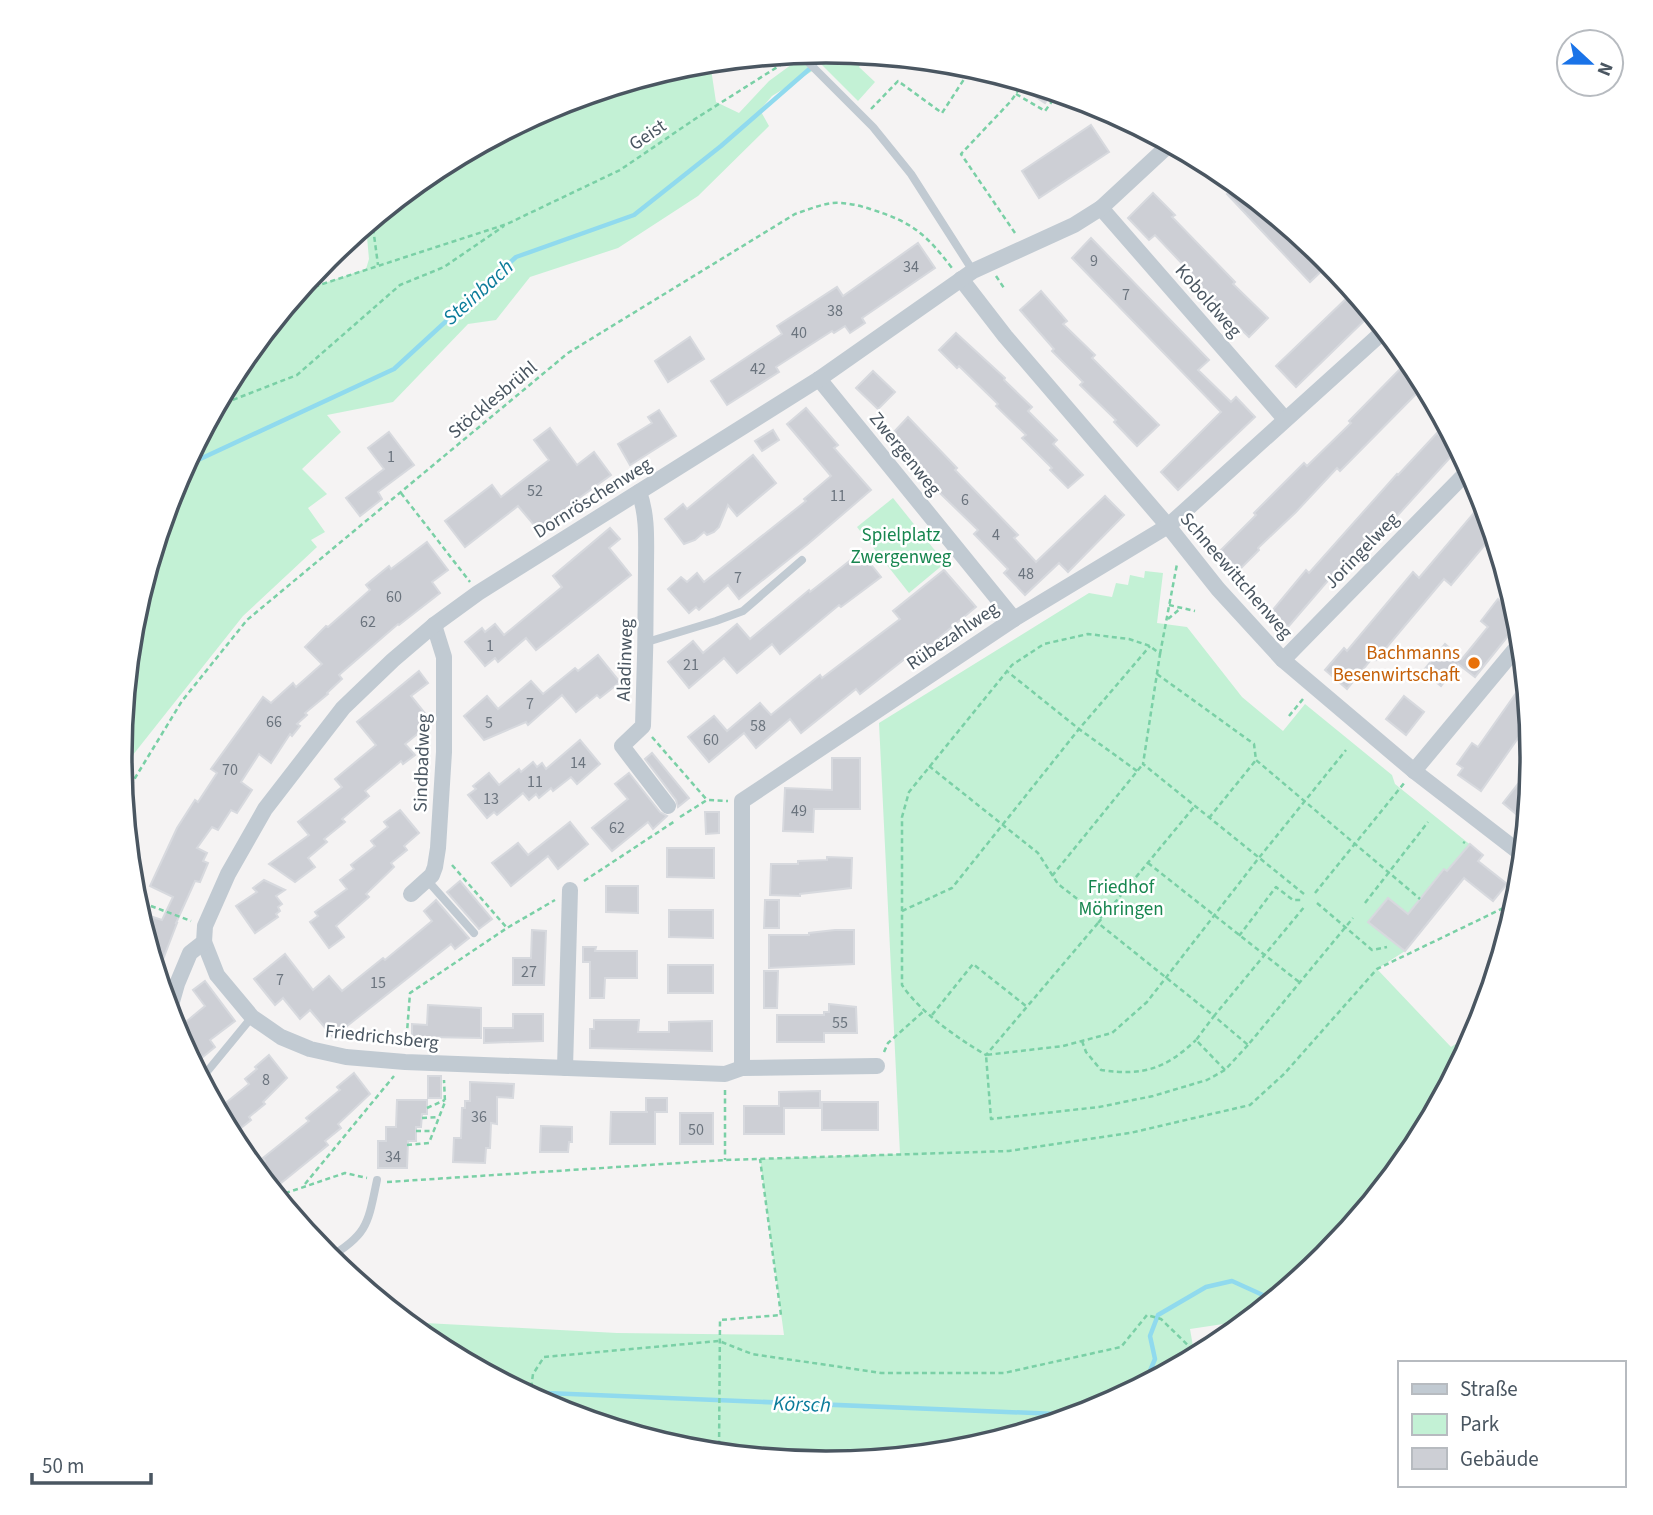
<svg xmlns="http://www.w3.org/2000/svg" width="1653" height="1515" viewBox="0 0 1653 1515" font-family="'Source Sans 3',sans-serif">
<style>
.green{fill:#c3f1d5}
.lines{fill:none;stroke-linecap:round;stroke-linejoin:round}
.stream{stroke:#90daee;stroke-width:4.5}
.building{fill:#cdcfd5;stroke:#d7d9de;stroke-width:2}
.path{stroke:#7ad0a6;stroke-width:2.5;stroke-dasharray:5 3.5;stroke-linecap:butt}
.service{stroke:#c1cad2;stroke-width:8}
.minor{stroke:#c1cad2;stroke-width:16}
.food-dot{fill:#e8710a;stroke:#fff;stroke-width:2.5}
.labels{text-anchor:middle;stroke-width:5;stroke-linejoin:round;paint-order:stroke}
.number-label{font-size:16px;fill:#6b747e}
.street-label{font-size:19px;fill:#4a5661;stroke:#fff}
.park-label{font-size:19px;fill:#17864f;stroke:#fff}
.food-label{font-size:19px;fill:#c56008;stroke:#fff;text-anchor:end}
.water-label{font-size:21px;font-style:italic;fill:#0c7c9b;stroke:#fff}
.rim{fill:none;stroke:#4a5661;stroke-width:3.5}
</style>
<rect width="100%" height="100%" fill="#f5f3f3"/>
<g class="green">
<polygon points="827,51 867,55 859,67 875,82 858,101 814,57 817,52"/>
<polygon points="799,59 814,70 772,96 760,110 769,126 698,196 618,248 530,277 496,320 468,324 393,402 327,415 341,432 302,469 327,494 308,508 325,532 311,540 317,547 243,616 121,770 120,757 133,619 174,487 239,365 298,292 366,269 369,259 366,226 434,170 556,104 671,82 669,70 689,64 710,62 716,102 739,113 769,81"/>
<polygon points="893,498 945,563 909,593 857,527"/>
<polygon points="1145,571 1163,573 1157,623 1187,627 1242,697 1283,731 1305,704 1392,775 1395,784 1483,855 1405,951 1377,969 1451,1047 1479,1029 1414,1150 1326,1258 1250,1320 1190,1329 1195,1358 1097,1411 964,1451 826,1464 688,1451 556,1410 434,1345 406,1322 617,1333 784,1335 760,1159 900,1154 879,723 1089,593 1112,597 1116,583 1128,585 1130,575 1144,578"/>
</g>
<g class="lines">
<g class="stream">
<polyline points="185,466 394,369 516,257 634,215 721,146 822,58 824,51"/>
<polyline points="1144,1385 1155,1359 1150,1336 1158,1315 1206,1287 1232,1281 1265,1296 1285,1291"/>
<polyline points="522,1392 1081,1415"/>
</g>
</g>
<g class="building">
<polygon points="1017,80 1045,89 1053,91 1045,103 1015,83"/>
<polygon points="1091,125 1109,152 1039,198 1022,171"/>
<polygon points="1237,185 1327,258 1330,263 1310,282 1227,194"/>
<polygon points="1153,193 1175,215 1172,217 1235,282 1233,284 1268,318 1249,337 1213,302 1211,304 1185,276 1190,272 1155,235 1149,240 1128,218"/>
<polygon points="1091,238 1209,360 1198,370 1231,402 1236,397 1255,417 1178,490 1161,472 1221,412 1072,258"/>
<polygon points="918,243 935,268 862,318 865,323 850,333 845,326 834,333 832,331 776,367 779,372 727,405 711,381 782,334 777,326 837,287 843,296"/>
<polygon points="1041,291 1067,321 1063,324 1095,355 1092,358 1159,425 1137,446 1114,422 1116,420 1080,385 1083,382 1052,351 1054,349 1020,310"/>
<polygon points="1349,296 1369,316 1296,387 1276,366"/>
<polygon points="956,333 1005,378 1004,380 1032,407 1028,411 1057,440 1053,444 1083,475 1068,488 1050,470 1052,468 1022,438 1026,435 996,406 998,404 959,366 957,368 939,350"/>
<polygon points="690,337 704,359 668,382 655,361"/>
<polygon points="1410,359 1425,385 1340,471 1337,468 1296,512 1258,548 1259,550 1239,570 1220,551 1256,515 1254,513 1304,463 1307,466 1351,423 1349,421"/>
<polygon points="873,371 895,392 878,409 856,388"/>
<polygon points="806,408 838,445 834,448 871,490 808,544 739,599 728,585 699,610 696,607 689,613 668,589 681,577 687,582 697,573 704,582 806,501 804,499 831,476 787,424"/>
<polygon points="659,410 676,436 630,465 618,444 652,423 648,417"/>
<polygon points="908,417 957,468 955,470 1018,535 1014,538 1036,562 1105,496 1124,515 1068,572 1059,563 1025,595 1004,573 1008,569 974,534 978,530 913,467 919,461 892,434"/>
<polygon points="550,428 577,465 594,452 611,475 575,501 578,505 567,514 565,511 540,532 518,506 465,547 445,521 492,485 501,497 549,460 534,440"/>
<polygon points="773,430 779,440 762,451 755,441"/>
<polygon points="389,432 414,465 378,492 382,499 360,516 346,498 384,469 368,448"/>
<polygon points="1437,433 1456,451 1388,526 1385,523 1341,573 1337,570 1288,627 1271,612 1306,570 1309,573 1397,474 1398,475"/>
<polygon points="753,455 776,483 737,516 728,505 719,527 714,532 707,535 704,532 695,540 684,544 665,519 683,504 687,509"/>
<polygon points="1484,501 1494,534 1451,585 1444,579 1376,660 1373,657 1347,689 1325,670 1344,648 1347,651 1413,572 1419,578"/>
<polygon points="610,528 620,539 609,548 631,575 536,650 526,638 498,662 495,658 485,666 465,642 482,628 485,632 495,624 504,635 562,587 553,576"/>
<polygon points="427,542 448,570 432,582 440,593 399,625 398,624 339,675 342,679 327,693 328,694 305,713 307,715 297,724 300,726 292,736 290,734 271,763 259,754 241,782 252,790 237,813 231,810 218,830 212,827 197,848 207,853 203,861 208,863 200,882 195,881 176,923 177,923 157,975 141,922 144,914 162,920 173,897 150,886 177,828 195,800 198,802 217,773 211,769 263,697 271,703 293,683 296,687 322,664 305,647 326,626 328,627 370,590 366,585 389,566 391,569"/>
<polygon points="861,552 881,577 841,607 839,605 780,654 772,644 737,673 724,658 689,688 668,662 693,641 703,653 737,624 750,639 809,590 810,592"/>
<polygon points="944,570 976,607 923,651 920,647 860,694 856,689 801,733 790,719 756,748 744,733 709,762 688,737 714,716 727,731 760,703 771,715 820,675 822,678 900,619 893,611"/>
<polygon points="1498,599 1518,616 1520,621 1475,677 1458,664 1441,686 1423,671 1445,644 1462,659 1488,627 1481,621"/>
<polygon points="598,655 620,682 600,698 597,695 576,712 562,695 528,725 526,722 484,740 464,716 487,696 498,709 531,681 543,694 575,668 578,671"/>
<polygon points="419,671 428,683 411,696 432,722 405,744 415,755 403,764 401,761 365,791 369,796 342,819 345,822 324,839 327,842 308,858 315,867 295,882 269,864 309,835 298,822 342,787 335,779 376,745 357,722"/>
<polygon points="1526,679 1530,721 1481,791 1458,775 1463,768 1457,764 1472,743 1478,747"/>
<polygon points="1404,696 1424,712 1406,735 1386,719"/>
<polygon points="580,740 600,764 577,784 571,777 553,791 551,788 539,798 536,794 529,800 523,793 497,815 494,812 487,818 468,795 476,789 473,786 489,773 499,785 519,769 521,772 533,762 537,767 542,763 546,769"/>
<polygon points="652,753 689,798 678,807 676,800 645,759"/>
<polygon points="832,758 860,758 860,809 814,809 813,832 783,831 785,788 832,790"/>
<polygon points="1532,766 1528,812 1522,819 1503,803"/>
<polygon points="629,773 660,812 667,816 653,829 648,822 612,851 592,828 628,799 615,784"/>
<polygon points="400,810 419,833 404,846 407,850 391,863 394,867 366,894 369,897 336,926 344,937 329,948 310,922 318,916 315,912 347,889 340,880 354,869 351,865 375,846 371,841 388,827 384,822"/>
<polygon points="705,812 719,812 719,833 706,834"/>
<polygon points="570,822 588,844 558,869 548,856 511,886 492,863 518,843 528,855"/>
<polygon points="1470,844 1483,855 1478,861 1507,884 1493,901 1464,878 1405,951 1368,922 1388,898 1408,914 1444,869 1447,871"/>
<polygon points="667,848 714,848 714,878 667,877"/>
<polygon points="827,857 852,858 851,888 800,894 800,896 770,895 771,864 798,864 798,861 827,860"/>
<polygon points="264,880 285,890 276,896 282,904 278,907 280,911 276,914 278,917 255,933 236,906 257,892 253,888"/>
<polygon points="460,881 492,919 479,929 447,892"/>
<polygon points="606,886 638,886 638,913 606,912"/>
<polygon points="436,900 469,938 455,949 451,944 333,1037 310,1010 300,1019 283,998 275,1005 254,979 285,954 313,990 329,976 342,991 383,958 385,960 432,921 424,911"/>
<polygon points="765,900 779,900 779,928 764,928"/>
<polygon points="669,910 713,910 713,938 669,937"/>
<polygon points="532,930 546,931 544,985 513,985 513,958 531,958"/>
<polygon points="835,930 854,930 854,964 769,968 769,935 809,935 809,933"/>
<polygon points="583,947 596,947 595,951 637,951 637,978 605,978 604,998 590,998 590,962 583,962"/>
<rect x="668" y="965" width="45" height="28"/>
<polygon points="764,971 778,971 777,1008 764,1008"/>
<polygon points="205,981 235,1021 210,1040 215,1047 193,1065 175,1031 205,1006 193,990"/>
<polygon points="829,1004 856,1007 857,1033 824,1033 824,1042 777,1042 777,1015 824,1015 824,1012 829,1012"/>
<polygon points="428,1005 481,1008 481,1038 427,1037 427,1040 412,1040 412,1024 427,1025"/>
<polygon points="513,1014 543,1014 543,1041 484,1043 484,1028 513,1028"/>
<polygon points="594,1020 639,1020 638,1032 669,1032 669,1022 712,1021 712,1051 590,1048 590,1029 594,1029"/>
<polygon points="269,1055 287,1078 263,1102 265,1104 249,1117 251,1120 231,1136 217,1110 249,1084 245,1079 257,1069 255,1067"/>
<polygon points="354,1073 370,1094 338,1124 341,1128 325,1141 328,1145 276,1187 259,1167 265,1161 263,1158 309,1121 306,1118 340,1090 337,1087"/>
<rect x="428" y="1076" width="13" height="22"/>
<polygon points="470,1082 514,1084 513,1098 497,1097 497,1124 491,1123 490,1148 486,1148 485,1163 453,1162 454,1138 461,1138 462,1108 465,1108 465,1101 470,1101"/>
<polygon points="820,1091 820,1108 784,1108 784,1134 744,1134 744,1106 779,1106 779,1092"/>
<polygon points="646,1098 667,1098 667,1112 655,1112 655,1144 610,1144 611,1112 648,1112 646,1112"/>
<polygon points="397,1100 427,1100 427,1114 422,1114 421,1127 416,1127 416,1141 408,1141 407,1168 378,1168 378,1141 386,1141 386,1127 396,1127"/>
<rect x="822" y="1102" width="56" height="28"/>
<rect x="680" y="1113" width="33" height="31"/>
<polygon points="541,1126 572,1127 572,1142 569,1142 568,1152 540,1152"/>
</g>
<g class="lines">
<g class="path">
<polyline points="1017,80 1023,84"/>
<polyline points="1016,94 1045,111 1058,93"/>
<polyline points="871,109 898,81 942,113 972,67"/>
<polyline points="372,220 378,265"/>
<polyline points="1015,233 961,154 1011,101 1024,82"/>
<polyline points="996,276 1004,288"/>
<polyline points="298,292 507,224 620,170 695,119 790,59"/>
<polyline points="217,406 297,375 400,285 444,267 504,226"/>
<polyline points="401,493 470,582"/>
<polyline points="1169,605 1195,611"/>
<polyline points="1168,619 1181,608"/>
<polyline points="1160,654 1177,564"/>
<polyline points="1157,674 1254,744 1256,760 1420,899"/>
<polyline points="1289,716 1303,699"/>
<polyline points="652,737 707,800"/>
<polyline points="929,766 1038,853 1058,884 1102,918"/>
<polyline points="1137,771 1079,729 1150,646"/>
<path d="M124,802L135,778L182,701L247,620L568,353L795,214C807,210 819,205 832,203C844,202 858,205 870,209C912,222 925,233 952,268"/>
<polyline points="680,817 707,800 728,801"/>
<polyline points="1209,818 1256,760"/>
<polyline points="1518,830 1527,819"/>
<polyline points="1463,842 1465,843"/>
<polyline points="1148,863 1299,982"/>
<polyline points="452,865 507,928"/>
<polyline points="1052,876 1143,764"/>
<polyline points="584,881 675,821"/>
<polyline points="1315,893 1405,782"/>
<path d="M1304,894L1143,764L1160,654L1150,646L1129,639L1088,634L1044,644L1012,665L909,792L902,817V985C920,1012 957,1038 986,1055L1098,923L1214,1016L1305,906"/>
<polyline points="135,900 191,921"/>
<polyline points="1317,903 1372,950 1387,947"/>
<polyline points="1365,903 1428,822"/>
<polyline points="902,911 952,888 1079,729 1008,672"/>
<polyline points="1098,923 1194,807"/>
<polyline points="1239,936 1276,887 1293,900 1302,900"/>
<polyline points="932,1015 973,964 1026,1006"/>
<path d="M1082,1041L1086,1052L1101,1070C1144,1076 1165,1069 1196,1040"/>
<polyline points="406,1045 410,993 507,928 555,900"/>
<polyline points="1248,1045 1225,1070 1207,1080 1153,1096 1099,1107 991,1119 986,1055 1063,1046 1112,1033 1147,1002 1258,859 1346,750"/>
<polyline points="884,1052 888,1043 925,1010"/>
<polyline points="1225,1070 1196,1040 1214,1016 1248,1045 1353,918"/>
<polyline points="725,1090 725,1160"/>
<polyline points="427,1108 445,1100"/>
<polyline points="422,1118 439,1117"/>
<polyline points="416,1131 434,1131"/>
<polyline points="407,1145 429,1143 445,1102 444,1080"/>
<polyline points="387,1182 725,1160 1009,1151 1130,1133 1250,1105 1284,1074 1377,969 1518,901"/>
<polyline points="305,1184 394,1076"/>
<polyline points="277,1196 345,1173 367,1178"/>
<polyline points="530,1396 533,1374 544,1357 719,1341 752,1354 881,1373 1004,1373 1121,1347 1147,1315 1161,1319 1199,1356"/>
<polyline points="719,1454 720,1320 781,1315 760,1159"/>
</g>
<g class="service">
<polyline points="799,53 873,127 911,174 973,271"/>
<polyline points="647,642 716,621 743,611 802,560"/>
<polyline points="427,880 474,933"/>
<polyline points="201,1079 252,1017"/>
<path d="M328,1258C368,1235 368,1223 377,1180"/>
</g>
<g class="minor">
<polyline points="1101,208 1285,419"/>
<polyline points="961,279 1005,336 1168,526 1218,589 1283,660 1414,771 1524,856"/>
<polyline points="819,379 1014,619"/>
<path d="M639,492C648,516 646,543 646,568C646,621 645,673 643,726L622,746L668,806"/>
<polyline points="1283,660 1470,469"/>
<polyline points="1414,771 1522,641"/>
<polyline points="411,894 432,875 435,867 438,848 444,752 444,657 434,625"/>
<polyline points="204,942 217,975 252,1017 281,1037 310,1049 346,1057 405,1062 725,1074 742,1068 877,1066"/>
<polyline points="169,1012 177,984 190,953 204,942 205,926 228,874 265,809 343,708 393,660 434,625 478,593 819,379 973,271 1074,225 1101,208 1170,144"/>
<polyline points="565,1068 570,890"/>
<polyline points="742,1068 742,801 1014,619 1168,526 1385,330"/>
</g>
</g>
<circle class="food-dot" cx="1474" cy="663" r="7"/>
<g class="labels">
<g class="number-label">
<text x="1094" y="266">9</text>
<text x="911" y="272">34</text>
<text x="1126" y="300">7</text>
<text x="835" y="316">38</text>
<text x="799" y="338">40</text>
<text x="758" y="374">42</text>
<text x="391" y="462">1</text>
<text x="535" y="496">52</text>
<text x="838" y="501">11</text>
<text x="965" y="505">6</text>
<text x="996" y="540">4</text>
<text x="1026" y="579">48</text>
<text x="738" y="583">7</text>
<text x="394" y="602">60</text>
<text x="368" y="627">62</text>
<text x="490" y="651">1</text>
<text x="691" y="670">21</text>
<text x="530" y="709">7</text>
<text x="274" y="727">66</text>
<text x="489" y="728">5</text>
<text x="758" y="731">58</text>
<text x="711" y="745">60</text>
<text x="578" y="768">14</text>
<text x="230" y="775">70</text>
<text x="535" y="787">11</text>
<text x="491" y="804">13</text>
<text x="799" y="816">49</text>
<text x="617" y="833">62</text>
<text x="529" y="977">27</text>
<text x="280" y="985">7</text>
<text x="378" y="988">15</text>
<text x="840" y="1028">55</text>
<text x="266" y="1085">8</text>
<text x="479" y="1122">36</text>
<text x="696" y="1135">50</text>
<text x="393" y="1162">34</text>
</g>
<g class="street-label">
<text transform="translate(647 134) rotate(-34)" y="7">Geist</text>
<text transform="translate(1209 300) rotate(49)" y="7">Koboldweg</text>
<text transform="translate(492 399) rotate(-40)" y="7">Stöcklesbrühl</text>
<text transform="translate(906 453) rotate(51)" y="7">Zwergenweg</text>
<text transform="translate(592 497) rotate(-32)" y="7">Dornröschenweg</text>
<text transform="translate(1361 550) rotate(-46)" y="7">Joringelweg</text>
<text transform="translate(1237 575) rotate(49)" y="7">Schneewittchenweg</text>
<text transform="translate(952 635) rotate(-34)" y="7">Rübezahlweg</text>
<text transform="translate(624 660) rotate(-88)" y="7">Aladinweg</text>
<text transform="translate(421 763) rotate(-88)" y="7">Sindbadweg</text>
<text transform="translate(382 1036) rotate(6)" y="7">Friedrichsberg</text>
</g>
<g class="park-label">
<text x="901" y="541">Spielplatz<tspan x="901" dy="22">Zwergenweg</tspan></text>
<text x="1121" y="893">Friedhof<tspan x="1121" dy="22">Möhringen</tspan></text>
</g>
<g class="food-label">
<text x="1460" y="659">Bachmanns<tspan x="1460" dy="22">Besenwirtschaft</tspan></text>
</g>
<g class="water-label">
<text transform="translate(478 292) rotate(-42)" y="7">Steinbach</text>
<text transform="translate(802 1404) rotate(2)" y="7">Körsch</text>
</g>
</g>
<path d="M0 0H1653V1515H0ZM132 757a694 694 0 1 1 1388 0a694 694 0 1 1-1388 0Z" fill="#fff" fill-rule="evenodd"/>
<path class="rim" d="M132 757a694 694 0 1 1 1388 0a694 694 0 1 1-1388 0Z"/>
<rect x="1398" y="1361" width="228" height="126" fill="#ffffff" stroke="#b7bbc0" stroke-width="2"/>
<rect x="1412" y="1384" width="35" height="10" fill="#c1cad2" stroke="#b7bbc0" stroke-width="2"/>
<text x="1460" y="1396" font-size="21" fill="#4a5661">Straße</text>
<rect x="1412" y="1414" width="35" height="21" fill="#c3f1d5" stroke="#b7bbc0" stroke-width="2"/>
<text x="1460" y="1431" font-size="21" fill="#4a5661">Park</text>
<rect x="1412" y="1448" width="35" height="21" fill="#cdcfd5" stroke="#b7bbc0" stroke-width="2"/>
<text x="1460" y="1466" font-size="21" fill="#4a5661">Gebäude</text>
<g transform="translate(1590 63) rotate(112)"><circle r="33" fill="#ffffff" stroke="#b7bbc0" stroke-width="2"/>
<path d="M0-5L12 26L0 18L-12 26Z" fill="#1a73e8"/>
<text y="-10" font-size="19" font-weight="bold" text-anchor="middle" fill="#4a5661">N</text>
</g>
<path d="M32 1473v10h119v-10" fill="none" stroke="#4a5661" stroke-width="3.5"/>
<text x="42" y="1473" font-size="21" fill="#4a5661" stroke="#ffffff" stroke-width="5" paint-order="stroke">50 m</text>
</svg>
